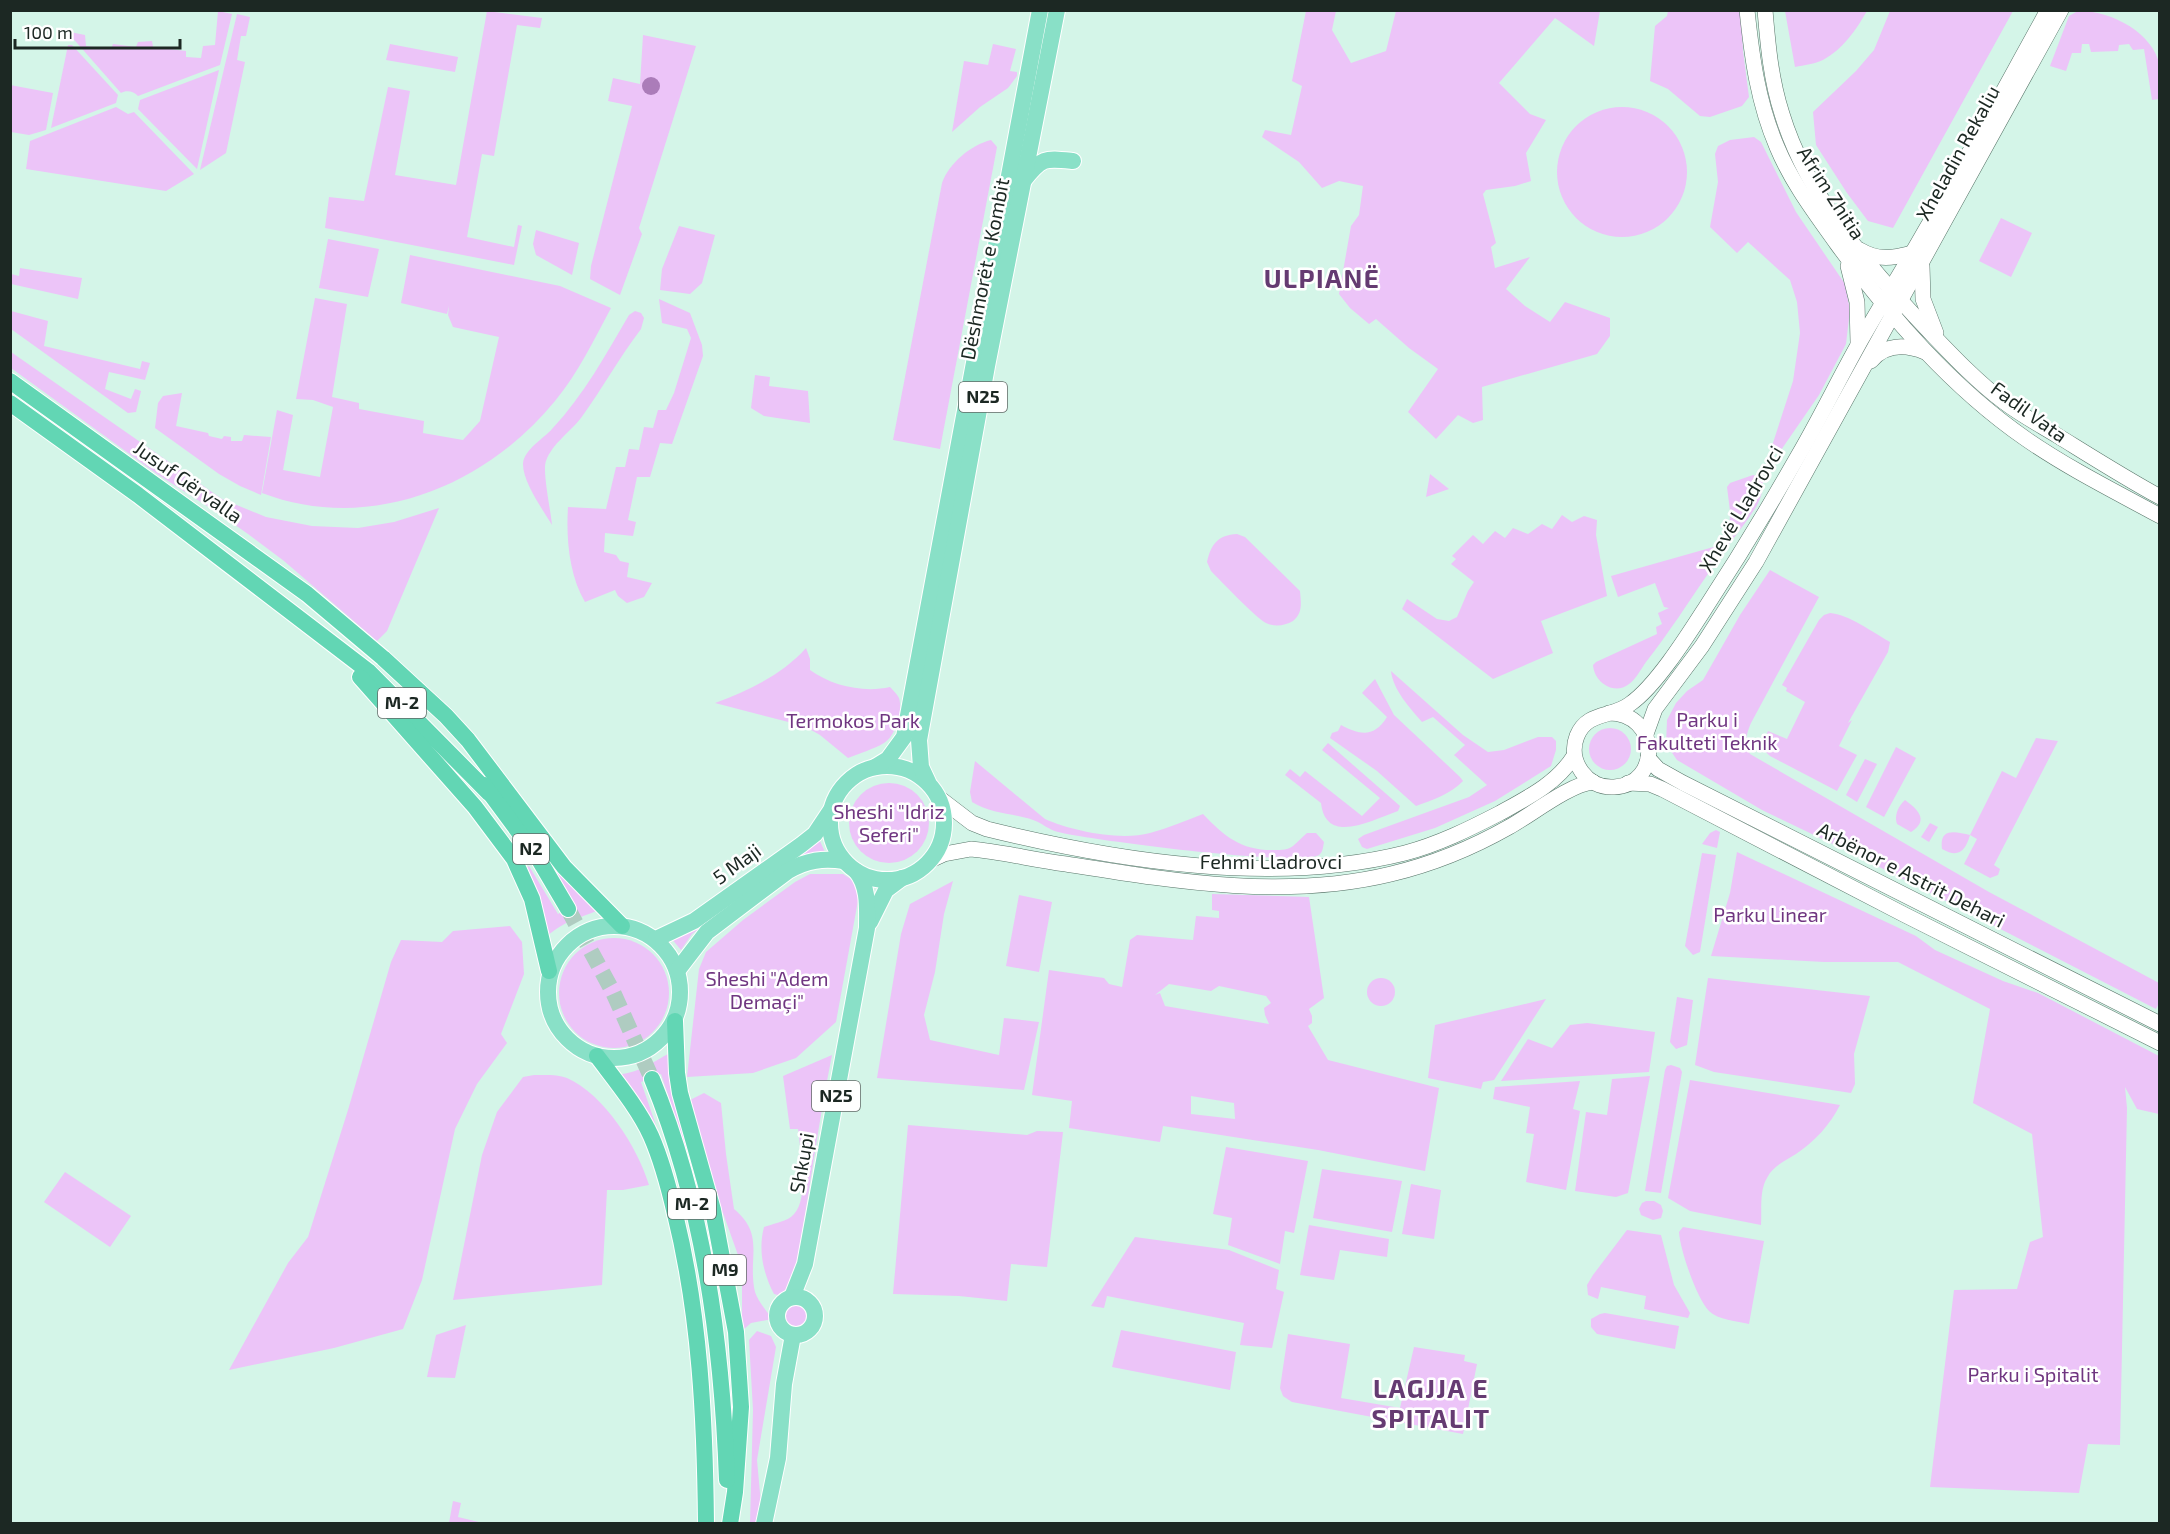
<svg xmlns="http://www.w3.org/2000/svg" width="2170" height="1534" viewBox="0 0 2170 1534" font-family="'Exo 2',sans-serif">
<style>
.green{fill:#ecc4f8;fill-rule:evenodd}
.water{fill:#ab7cb9}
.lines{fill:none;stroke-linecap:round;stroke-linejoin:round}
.trunk-tunnel{stroke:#afccc1;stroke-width:16;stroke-dasharray:16 8;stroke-linecap:butt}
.secondary-casing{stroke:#587569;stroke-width:16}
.primary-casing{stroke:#fff;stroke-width:18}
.trunk-casing{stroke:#fff;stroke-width:18}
.secondary{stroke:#fff;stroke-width:15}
.primary{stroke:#89e0c7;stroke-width:16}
.trunk{stroke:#62d6b4;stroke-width:16}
.labels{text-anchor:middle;stroke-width:5;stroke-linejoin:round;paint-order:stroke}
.shield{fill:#fff;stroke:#606865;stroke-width:1.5}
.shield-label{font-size:18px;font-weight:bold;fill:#1c2823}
.street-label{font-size:20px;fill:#1c2823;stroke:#fff}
.park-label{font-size:20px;fill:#703681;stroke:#fff}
.district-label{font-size:26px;font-weight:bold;letter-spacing:1.5px;fill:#653b72;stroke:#fff}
</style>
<rect width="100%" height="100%" fill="#d4f5e8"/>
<g class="green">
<path d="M218,11L232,14L220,65L138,96C134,91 126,90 121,93L70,35V32L85,35L86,46L111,49L113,44L136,47L138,42L152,41L153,47L186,51V57L201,58L203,46L215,45Z"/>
<polygon points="487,11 542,18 540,28 517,25 494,156 482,154 467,237 514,247 518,225 522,226 514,265 325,228 329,197 364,201 388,87 410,91 395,175 456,185"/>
<polygon points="1306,11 1336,11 1332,30 1351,63 1386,51 1396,11 1600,11 1594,46 1555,18 1499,83 1530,114 1546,120 1526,153 1531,181 1515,186 1486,190 1483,194 1496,243 1491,247 1495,268 1530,257 1506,289 1525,306 1550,322 1565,302 1610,318 1610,336 1597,354 1482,387 1483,420 1473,423 1458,415 1436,439 1408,412 1438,369 1409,348 1376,319 1369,324 1350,308 1339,294 1351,226 1359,215 1363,186 1339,181 1322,188 1299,162 1262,137 1265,130 1291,135 1302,86 1292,81"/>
<polygon points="1668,11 1741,11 1743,51 1749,97 1742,106 1710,117 1700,116 1668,89 1650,81 1655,26 1667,16"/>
<path d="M1785,11V10L1867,11C1856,30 1843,49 1823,60C1815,64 1804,65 1795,67Z"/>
<polygon points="1890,11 2013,11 1893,228 1868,221 1847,193 1816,145 1813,112 1856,71 1874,50"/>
<path d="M2078,11C2110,10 2153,32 2160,66C2162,76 2160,89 2159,99L2152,100L2144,49L2133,50L2129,44L2119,45L2118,51L2091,52L2089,44H2082L2081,53H2072L2066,71L2050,66L2069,16Z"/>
<polygon points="237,14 250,17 246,36 241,36 237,60 245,62 226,153 200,170"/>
<polygon points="643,35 696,46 639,228 642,234 620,295 590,279 591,266 632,106 608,101 613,78 640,84"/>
<polygon points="390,44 458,57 455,72 386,60"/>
<polygon points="993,44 1016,49 1010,71 1017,72 1017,76 1008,88 980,107 952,132 964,61 988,65"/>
<polygon points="68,45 72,45 118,95 116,103 51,128"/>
<polygon points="219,70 197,169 138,109 140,100"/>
<polygon points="10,85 53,93 46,130 29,135 11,132"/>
<circle cx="1622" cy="172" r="65"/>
<polygon points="116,107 128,114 134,112 194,174 166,191 26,169 30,141"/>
<polygon points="1754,137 1761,142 1796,212 1845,284 1850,310 1846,344 1819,395 1779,453 1775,453 1771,449 1793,381 1800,333 1797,302 1790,280 1748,242 1737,253 1710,227 1718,182 1715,154 1718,146 1730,140"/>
<path d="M991,140L997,147L940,449L893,440L942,183C949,163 971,145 991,140Z"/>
<polygon points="2001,218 2032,233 2011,277 1979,261"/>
<polygon points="679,226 715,235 702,283 690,294 660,290 662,269"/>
<polygon points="536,230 579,243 572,275 536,255 533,244"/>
<polygon points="328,239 379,249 368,297 319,288"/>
<path d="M410,255L560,286L611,308C594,340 578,373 555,401C485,487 369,534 262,493L277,410L293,415L283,470L320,477L333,407L313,400L296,399L315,298L347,304L332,397L359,403V409L424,421L423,433L463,440L480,421L499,337L453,327L448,315L449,306L447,314L401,303Z"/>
<polygon points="20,268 82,278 78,299 11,284 11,274 19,276"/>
<path d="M659,299L690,313L702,345L703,356L672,444L660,443L650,477H637L628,520L636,522L633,536L605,533L604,552L616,555L620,561L629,563L627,577L652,583L644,597L627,603L618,596L615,590L585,602C569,575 566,538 568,507L606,509L616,467H625L629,449L639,450L644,427L653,428L658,410H666L674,393L691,338L687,329L662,323Z"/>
<polygon points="11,311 48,321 44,346 140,369 142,361 150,363 145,380 109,372 105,389 131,399 135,389 141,391 136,412 128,413 11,329"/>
<path d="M635,311L641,313L644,318L641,329C619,358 602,389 581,418C570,432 552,444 546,461C542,471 551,512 552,525C543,510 522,481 523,463C525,449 543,439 552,429C584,395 606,354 629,315Z"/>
<polygon points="11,352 222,499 266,517 312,526 358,528 394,522 439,508 387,631 377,641 284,561 248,534 215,511 157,474 11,368"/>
<polygon points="755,375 770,377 769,386 808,391 810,423 764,416 751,408"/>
<polygon points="182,393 176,426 208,433 209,436 222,439 224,436 231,437 231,441 242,441 244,435 271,437 261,495 240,486 219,474 155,428 158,403 163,396"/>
<polygon points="1430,474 1449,489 1426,497"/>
<path d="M1753,475L1760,477L1763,481C1763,491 1761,498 1756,507C1742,529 1724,549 1710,571C1689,601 1669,633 1646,662C1641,669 1636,679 1629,684C1614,696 1594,682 1593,665L1596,662L1657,634L1656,627L1662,624L1658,613L1669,608L1664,607L1655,583L1618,597L1611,576L1724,544L1729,540L1730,511L1727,487L1730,483Z"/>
<polygon points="1562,515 1572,522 1584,516 1597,520 1596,535 1607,596 1541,621 1553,653 1493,679 1402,609 1407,599 1437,619 1449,621 1457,617 1468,591 1474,582 1451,564 1456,559 1452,556 1473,535 1483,544 1495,531 1505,538 1513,528 1528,534 1542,524 1552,529"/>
<path d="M1237,534L1245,537L1300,591C1301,603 1303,613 1293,621C1284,626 1275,627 1266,623C1256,618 1221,581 1211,571L1207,562C1211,544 1218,535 1237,534Z"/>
<path d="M1770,570L1819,597L1751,723C1746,735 1744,742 1750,754L1989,892L2159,983V1003L2156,1009L1862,858L1762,810L1677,760L1666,744L1667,720L1676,703L1687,691L1703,680L1740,615Z"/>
<path d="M1830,613C1848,614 1874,633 1890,642L1888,652L1848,723L1852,720L1839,746L1857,755L1837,791L1770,756C1760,748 1764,741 1768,731L1787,739L1805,702L1786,691L1787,688L1782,685L1819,620L1824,615Z"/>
<path d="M806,648L810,659V670C832,686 864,693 890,687C893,690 897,694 899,698C903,710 896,736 884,743C874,749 860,753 848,758L820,735L804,726L715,703C749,690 782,675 806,648Z"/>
<path d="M1391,671L1463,735L1488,752L1504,750L1538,737H1552L1556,741V750L1551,766L1495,801L1435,828L1367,849L1362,847L1358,839L1364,835L1469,797L1487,785L1454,755L1465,745L1433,717L1422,722C1410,708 1393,690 1391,671Z"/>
<path d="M1375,679L1394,715L1460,777L1463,781C1451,794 1432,800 1416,806L1377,771L1330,738L1332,733L1338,731L1341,725C1360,735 1374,738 1387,717L1362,693Z"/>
<circle cx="1610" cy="749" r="21"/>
<path d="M2036,738L2058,741L1994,865L2000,869L1998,875L1990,878L1964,864L1977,839L1970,835C1965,852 1958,858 1942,849C1939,827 1956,832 1970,835L2002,771L2016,778Z"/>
<path d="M1328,743L1400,806L1398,811C1372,820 1326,846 1321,803L1285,775L1290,769L1300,777L1305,771L1362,816L1380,798L1322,750Z"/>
<polygon points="1896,747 1916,758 1884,817 1866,807"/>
<polygon points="1865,759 1877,764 1857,802 1846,795"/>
<path d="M975,761L1045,819C1072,831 1120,841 1150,833C1168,828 1185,821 1203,814C1225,837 1242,851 1275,850C1282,850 1288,850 1293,846C1298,842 1302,837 1307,833H1316L1324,842C1323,847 1323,852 1319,855C1298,867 1090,840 1058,832C1049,830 1042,823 1033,820C1013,813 991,814 972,802L970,792Z"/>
<circle cx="889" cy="823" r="40"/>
<path d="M1905,800C1917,809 1930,820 1911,832L1897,824C1894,816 1898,806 1905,800Z"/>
<polygon points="1930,823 1938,827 1929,842 1921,837"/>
<polygon points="1716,830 1720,832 1717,848 1702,844 1710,833"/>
<polygon points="819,839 825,852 781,867 692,934 681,950 671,938"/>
<polygon points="1737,852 1916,936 1935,950 2003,981 2038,993 2159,1056 2159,1114 2137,1109 2125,1087 2127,1108 2120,1445 2088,1444 2079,1493 1930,1487 1954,1290 2017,1289 2030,1242 2043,1237 2032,1134 1973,1103 1990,1009 1898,962 1824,962 1711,956 1730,893"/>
<polygon points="1702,853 1716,855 1700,952 1693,955 1685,946"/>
<path d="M546,858L599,910C578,919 566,920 547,936L525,868L529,866L558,914L574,905Z"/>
<polygon points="810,874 843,874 854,881 859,895 836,1022 796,1058 753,1073 687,1077 699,969 706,952 743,920 795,882"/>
<polygon points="953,881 944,914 935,972 924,1015 930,1040 999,1055 1004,1018 1039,1022 1024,1090 877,1078 901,934 910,904"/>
<path d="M1212,894L1309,897L1324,998L1309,1009L1312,1016V1023L1308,1026L1328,1060L1439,1088L1425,1171L1318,1150L1163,1126L1160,1142L1069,1128L1072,1101L1032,1095L1049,970L1104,978L1109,984L1122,987L1130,940L1137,935L1193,940L1196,916L1219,918V911L1212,910ZM1169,984L1211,991L1219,986L1266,996L1271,1003L1264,1008L1265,1015L1269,1024L1165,1006L1160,993L1155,995ZM1191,1096L1234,1103L1235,1119L1191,1114Z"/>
<polygon points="1019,895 1052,902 1039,972 1006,966"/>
<polygon points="510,926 522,942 524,974 501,1034 507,1043 477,1084 455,1129 422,1280 403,1329 334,1348 229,1370 288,1263 308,1237 348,1110 391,962 401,940 442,942 453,931"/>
<circle cx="614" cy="993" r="55"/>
<circle cx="1381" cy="992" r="14"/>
<polygon points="1708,978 1870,996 1854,1054 1855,1084 1851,1093 1714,1072 1695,1065"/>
<polygon points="1677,997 1693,1000 1687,1045 1676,1049 1670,1042"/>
<polygon points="1546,999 1494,1080 1483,1082 1481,1089 1428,1078 1435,1025"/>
<polygon points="1587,1023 1655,1032 1649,1072 1501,1081 1528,1039 1552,1048 1570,1025"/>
<path d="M672,1052L689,1148L686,1149L661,1074L641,1082L667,1157L613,1075C641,1073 648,1064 672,1052Z"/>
<path d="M832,1055C816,1134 807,1214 791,1292L782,1296L774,1294C763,1273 758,1250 764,1227C772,1224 784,1222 791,1217C811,1202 800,1151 798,1129H790L783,1076Z"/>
<polygon points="1671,1065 1680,1068 1682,1072 1661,1193 1645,1191 1665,1070 1667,1066"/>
<path d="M534,1075C545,1075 557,1074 567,1078C604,1094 638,1148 649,1185L623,1190H607L602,1285L453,1300L482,1155L497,1112L523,1077Z"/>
<polygon points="1650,1076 1628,1193 1616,1197 1575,1191 1586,1112 1607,1115 1612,1079"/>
<path d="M1690,1080L1840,1105C1830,1125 1815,1141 1796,1154C1785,1161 1773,1166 1767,1178C1759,1191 1762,1210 1761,1225L1690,1211L1668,1198Z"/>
<polygon points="1580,1081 1573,1109 1580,1111 1566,1190 1526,1182 1534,1134 1526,1133 1530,1107 1493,1099 1495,1087"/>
<path d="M704,1093L721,1103L726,1154L734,1209C764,1234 749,1254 754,1287C755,1298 766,1310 772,1319L751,1323L742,1331V1284L738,1255L723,1213L718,1211L688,1101Z"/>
<polygon points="908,1125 1027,1135 1037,1131 1063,1132 1047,1267 1011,1264 1007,1301 959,1296 893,1294"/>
<polygon points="1226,1147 1308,1161 1294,1233 1285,1231 1280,1264 1228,1245 1232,1218 1213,1214"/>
<polygon points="1322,1169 1402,1181 1392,1232 1313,1218"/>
<polygon points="65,1172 131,1216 110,1247 44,1202"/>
<polygon points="1411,1184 1441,1190 1434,1239 1402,1234"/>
<polygon points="1646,1201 1654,1201 1661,1205 1663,1211 1661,1218 1653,1220 1641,1215 1639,1209 1642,1203"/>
<polygon points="1309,1225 1389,1239 1387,1257 1340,1250 1334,1280 1300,1275"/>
<path d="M1683,1227L1764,1241L1749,1324C1737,1321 1718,1320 1709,1311C1697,1299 1680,1250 1679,1232Z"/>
<polygon points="1627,1230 1661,1235 1674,1285 1690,1313 1688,1318 1644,1309 1646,1296 1601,1287 1598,1299 1588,1295 1587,1285 1593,1275"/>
<polygon points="1135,1237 1229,1250 1279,1270 1276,1289 1284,1292 1272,1348 1240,1345 1244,1323 1107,1296 1104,1308 1091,1306"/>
<circle cx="796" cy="1316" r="12"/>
<polygon points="1605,1313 1679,1326 1675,1349 1597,1334 1591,1327 1591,1319 1600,1314"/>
<polygon points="466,1325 455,1378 427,1377 436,1335"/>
<polygon points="1121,1330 1236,1352 1230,1390 1112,1367"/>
<polygon points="757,1331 771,1336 776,1347 757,1460 761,1504 759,1523 750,1523 753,1410 749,1340"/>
<polygon points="1288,1334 1350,1344 1341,1398 1400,1408 1414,1347 1465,1355 1464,1361 1477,1364 1463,1434 1292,1402 1283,1396 1280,1388"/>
<polygon points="453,1501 461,1503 458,1517 483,1523 449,1523"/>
</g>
<circle class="water" cx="651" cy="86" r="9"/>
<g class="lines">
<polyline class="trunk-tunnel" points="568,909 613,992 652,1079"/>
<g class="secondary-casing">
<g id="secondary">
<path d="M1747,10C1752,58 1758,103 1777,147C1792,183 1815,213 1837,244C1890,316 1951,387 2026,439C2068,468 2114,491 2160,516"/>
<path d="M1765,10C1768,46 1771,80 1782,114C1807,196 1867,265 1925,327C1950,353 1975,380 2004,402C2021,415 2040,425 2058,436C2092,457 2125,478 2160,497"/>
<path d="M1860,250C1878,261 1893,258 1913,253"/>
<polyline points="1848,266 1857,302 1858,342"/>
<polyline points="1922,266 1923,299 1936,333"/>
<path d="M1871,361C1885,344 1905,344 1925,352"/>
<path d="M1609,713C1660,713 1662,785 1614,787C1587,789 1567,761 1577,736C1587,711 1612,718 1630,704C1656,686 1688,635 1706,607C1738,558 1769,507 1798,456C1819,420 1837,383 1857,347C1879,308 1903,270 1925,231C1967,158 2007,84 2048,10"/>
<polyline points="1646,734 1655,709 1702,646 1756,562 2061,10"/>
<polyline points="1648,758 1658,769 1683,783 2160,1024"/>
<polyline points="1628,783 1650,784 1662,789 1905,915 2160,1043"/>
<path d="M938,797L972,823L987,829C1117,861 1273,886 1405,853C1439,844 1469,829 1500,813C1529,797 1557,783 1574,756"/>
<path d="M931,860L944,854L971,849C1003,852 1034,860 1066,864C1173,881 1284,900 1391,874C1433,864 1472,848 1509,827C1531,815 1570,784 1593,782"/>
</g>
</g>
<g class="primary-casing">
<g id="primary">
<path d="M1024,180C1042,157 1045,158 1073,161"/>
<circle cx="887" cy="823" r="57"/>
<polyline points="875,767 888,759 904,737 1040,10"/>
<polyline points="928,782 921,767 919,740 987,366 1057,10"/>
<polyline points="870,922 886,890 902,878"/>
<circle cx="614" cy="992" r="66"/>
<polyline points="656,939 694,921 801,845 815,834 831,810"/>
<path d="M677,971L707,932L788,871C807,860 823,858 844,861"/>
<path d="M792,1297L805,1264L867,928C867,908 869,887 856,871"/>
<circle cx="796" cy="1316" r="19"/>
<polyline points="764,1524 778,1458 784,1384 793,1335"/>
</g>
</g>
<g class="trunk-casing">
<g id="trunk">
<polyline points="10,381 307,594 383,658 446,716 468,740 564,867 622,926"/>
<polyline points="10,403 138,495 368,671 489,793"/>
<polyline points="360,677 475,807 514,859 532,899 549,971"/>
<polyline points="484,785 538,858 568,909"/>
<polyline points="675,1021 677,1073 680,1093 713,1210 736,1332 741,1407 735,1492 730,1524"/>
<path d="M597,1056C615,1080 639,1109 651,1136C662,1161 669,1188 675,1214C700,1315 705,1420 706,1524"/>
<path d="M652,1079C704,1206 722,1344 727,1480"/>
</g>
</g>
<use href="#secondary" class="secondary"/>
<use href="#primary" class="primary"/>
<use href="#trunk" class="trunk"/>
</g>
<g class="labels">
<g class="shield">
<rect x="959" y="382" width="48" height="30" rx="4.5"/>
<rect x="378" y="688" width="48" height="30" rx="4.5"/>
<rect x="513" y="834" width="36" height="30" rx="4.5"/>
<rect x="812" y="1081" width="48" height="30" rx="4.5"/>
<rect x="668" y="1189" width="48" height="30" rx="4.5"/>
<rect x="704" y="1255" width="42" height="30" rx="4.5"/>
</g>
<g class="shield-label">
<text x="983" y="403">N25</text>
<text x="402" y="709">M-2</text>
<text x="531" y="855">N2</text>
<text x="836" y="1102">N25</text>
<text x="692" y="1210">M-2</text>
<text x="725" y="1276">M9</text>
</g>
<g class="street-label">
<text transform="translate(1958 153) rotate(-61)" y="7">Xheladin Rekaliu</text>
<text transform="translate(1831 193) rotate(57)" y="7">Afrim Zhitia</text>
<text transform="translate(985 269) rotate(-79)" y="7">Dëshmorët e Kombit</text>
<text transform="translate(2029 412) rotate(36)" y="7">Fadil Vata</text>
<text transform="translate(188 482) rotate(35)" y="7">Jusuf Gërvalla</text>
<text transform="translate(1741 509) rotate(-59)" y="7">Xhevë Lladrovci</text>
<text x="1271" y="869">Fehmi Lladrovci</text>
<text transform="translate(737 864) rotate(-36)" y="7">5 Maji</text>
<text transform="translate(1911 875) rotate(27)" y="7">Arbënor e Astrit Dehari</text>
<text transform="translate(802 1163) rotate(-80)" y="7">Shkupi</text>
</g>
<g class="park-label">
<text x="1707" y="727">Parku i<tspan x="1707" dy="23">Fakulteti Teknik</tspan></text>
<text x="853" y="728">Termokos Park</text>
<text x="889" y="819">Sheshi "Idriz<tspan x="889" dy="23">Seferi"</tspan></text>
<text x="1770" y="922">Parku Linear</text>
<text x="767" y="986">Sheshi "Adem<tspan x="767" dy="23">Demaçi"</tspan></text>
<text x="2033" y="1382">Parku i Spitalit</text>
</g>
<g class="district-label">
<text x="1322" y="288">ULPIANË</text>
<text x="1431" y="1398">LAGJJA E<tspan x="1431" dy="30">SPITALIT</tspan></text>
</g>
</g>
<rect width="2170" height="1534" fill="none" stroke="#1c2823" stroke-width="24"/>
<path d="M15 39v9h165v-9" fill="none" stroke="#1c2823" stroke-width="3"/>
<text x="24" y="39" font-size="18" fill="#1c2823" stroke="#ffffff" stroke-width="4.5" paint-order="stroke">100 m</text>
</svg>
